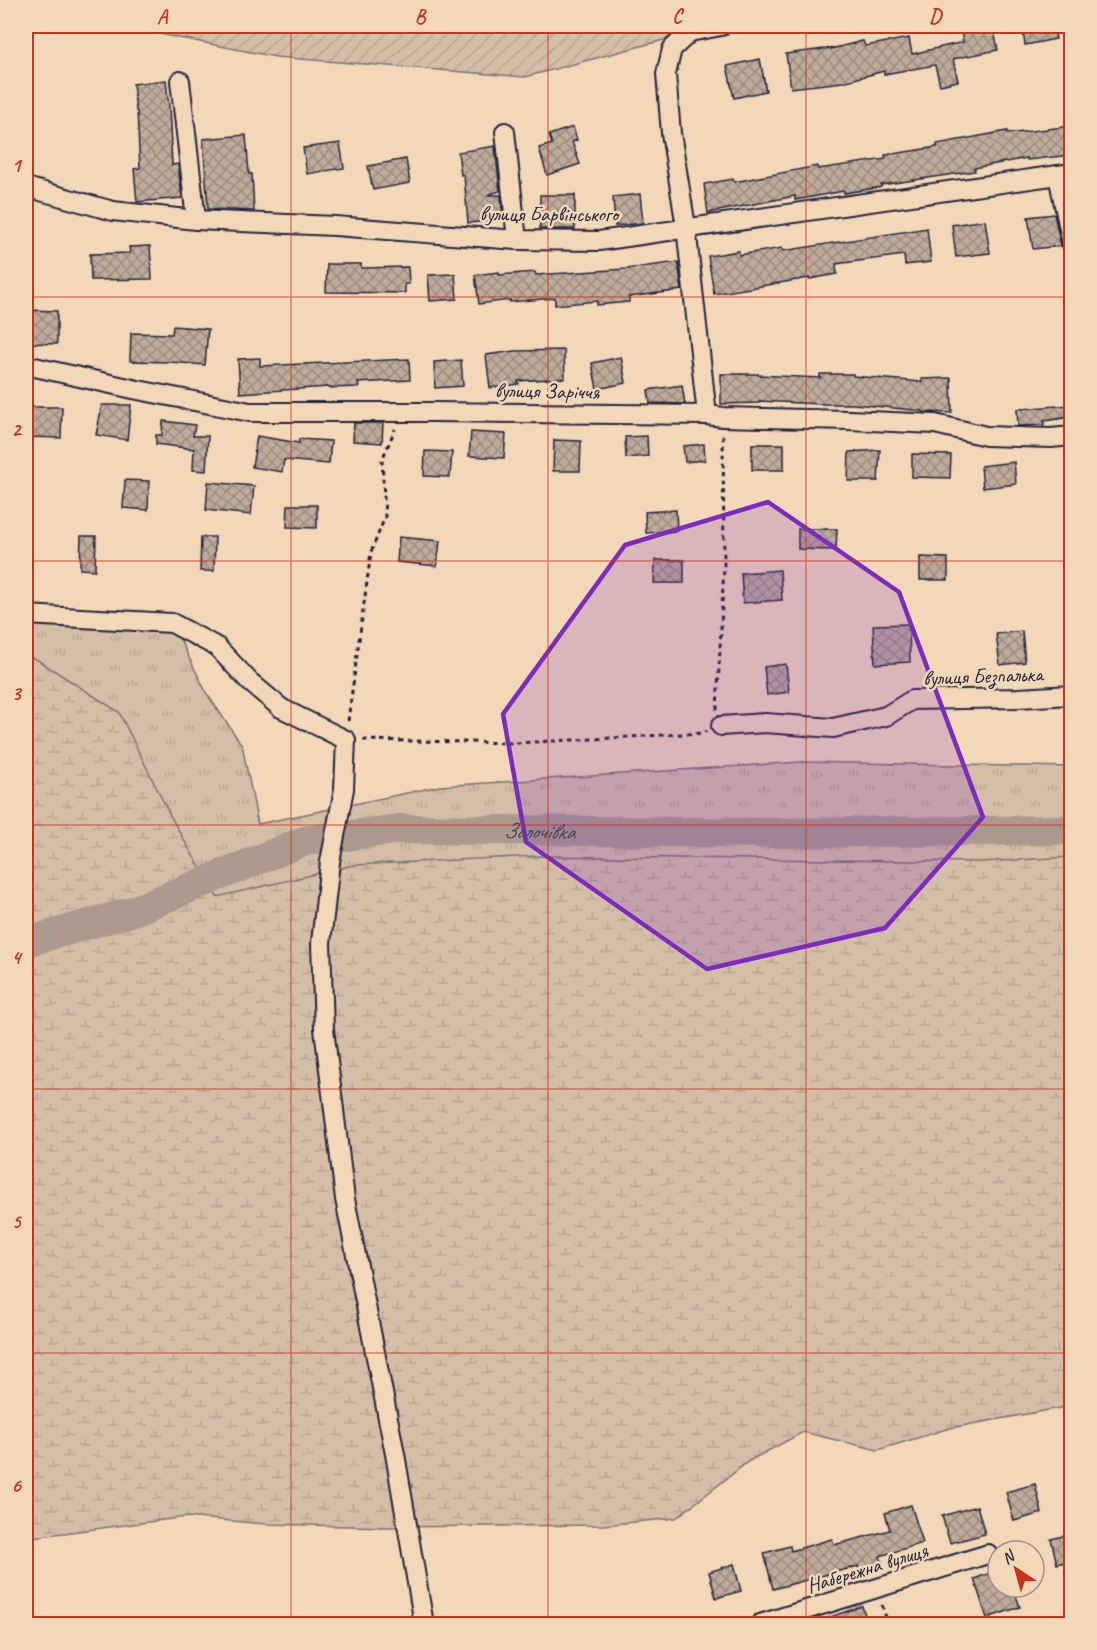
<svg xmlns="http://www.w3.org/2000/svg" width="1097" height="1650" viewBox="0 0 1097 1650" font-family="Caveat,sans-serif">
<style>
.grass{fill:url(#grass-tufts);stroke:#7b7071;stroke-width:1.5}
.wetland{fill:url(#wetland-marsh);stroke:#7b7071;stroke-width:1.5}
.garden{fill:url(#garden-furrows);stroke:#7b7071;stroke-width:1.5}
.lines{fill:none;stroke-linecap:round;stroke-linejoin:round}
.river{stroke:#ab998e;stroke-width:30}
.building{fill:url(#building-cross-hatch);stroke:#22223b;stroke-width:1.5}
.minor-casing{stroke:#22223b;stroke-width:22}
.path{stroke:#22223b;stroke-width:3;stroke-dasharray:4.5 4.5;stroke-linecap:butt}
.minor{stroke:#f2d8b9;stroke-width:18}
.marked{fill:#7b2cbf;fill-opacity:0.2;stroke:#7b2cbf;stroke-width:4.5;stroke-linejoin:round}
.grid{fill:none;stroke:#c8321e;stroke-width:1.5;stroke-opacity:0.55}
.labels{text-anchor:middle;stroke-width:5;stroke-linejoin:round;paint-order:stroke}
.street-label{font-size:21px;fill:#22223b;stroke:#f2d8b9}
.water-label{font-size:22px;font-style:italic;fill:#4b4654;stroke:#f2d8b9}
.neatline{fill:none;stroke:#c8321e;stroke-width:2}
.grid-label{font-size:20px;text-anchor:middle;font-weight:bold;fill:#c8321e}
</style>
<defs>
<pattern id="grass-tufts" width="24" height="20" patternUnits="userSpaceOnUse" patternTransform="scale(1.5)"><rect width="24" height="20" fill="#d4bea7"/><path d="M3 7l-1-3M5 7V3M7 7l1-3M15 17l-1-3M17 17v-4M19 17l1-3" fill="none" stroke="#b6a391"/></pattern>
<pattern id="wetland-marsh" width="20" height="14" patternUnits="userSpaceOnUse" patternTransform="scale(1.5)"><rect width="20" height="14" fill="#d4bea7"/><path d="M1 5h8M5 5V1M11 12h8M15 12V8" fill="none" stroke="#b6a391"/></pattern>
<pattern id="garden-furrows" width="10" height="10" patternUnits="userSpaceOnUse" patternTransform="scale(1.5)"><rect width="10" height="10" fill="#d4bea7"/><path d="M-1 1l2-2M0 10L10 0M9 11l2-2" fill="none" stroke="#b6a391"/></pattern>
<pattern id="building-cross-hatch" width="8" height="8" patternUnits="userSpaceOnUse" patternTransform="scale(1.5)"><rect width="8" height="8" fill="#beab9a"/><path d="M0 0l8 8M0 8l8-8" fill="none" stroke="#9a8b7f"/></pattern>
</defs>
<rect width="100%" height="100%" fill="#f2d8b9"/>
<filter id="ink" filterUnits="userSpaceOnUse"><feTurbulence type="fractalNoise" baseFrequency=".0167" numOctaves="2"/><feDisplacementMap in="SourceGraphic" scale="12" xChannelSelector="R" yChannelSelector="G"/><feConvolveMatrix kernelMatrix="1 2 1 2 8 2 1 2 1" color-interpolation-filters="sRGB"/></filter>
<g filter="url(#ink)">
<polygon class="grass" points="26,615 172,623 207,694 242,745 258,824 440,786 801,762 1071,767 1071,1018 205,933 26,797"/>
<polygon class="wetland" points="26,657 36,659 119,712 173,821 217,897 354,865 538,856 980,862 1071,857 1071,1406 950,1428 878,1450 803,1432 749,1461 676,1518 603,1525 387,1527 267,1524 186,1517 26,1538"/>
<polygon class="garden" points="120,26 716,26 525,77 276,57"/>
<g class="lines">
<path class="river" id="s1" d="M26,942L131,912L304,841L401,829L780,833L1072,830"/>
</g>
<g class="building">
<polygon points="960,26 993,26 998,50 953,59 958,81 940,85 935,65 884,74 884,71 843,82 791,88 786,54 831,48 831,49 863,41 865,46 909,38 912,54 963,42"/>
<polygon points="1022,26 1053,26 1056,39 1025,45"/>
<polygon points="760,59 766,91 734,98 727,66"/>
<polygon points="166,80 169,107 172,165 178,164 182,198 137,202 134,169 140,168 137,111 136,111 133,84"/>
<polygon points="1071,126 1071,155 1027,160 1027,158 974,168 975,171 881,185 881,187 844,193 844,191 795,200 795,196 708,213 704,184 733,179 734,182 817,166 818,169 886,159 885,155 937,147 937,144 1007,131 1007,134"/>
<polygon points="573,127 577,140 572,142 580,164 547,175 539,148 552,144 549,135"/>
<polygon points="246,135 249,174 252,174 254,211 208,209 203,139"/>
<polygon points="340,143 344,168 307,174 303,148"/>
<polygon points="495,146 500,191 487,195 501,195 503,220 468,223 464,175 461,175 458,152"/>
<polygon points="406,159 410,183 373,190 368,166"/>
<polygon points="640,194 643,223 615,226 613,197"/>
<rect x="540" y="195" width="35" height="34"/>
<polygon points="1054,214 1061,246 1033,249 1028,217"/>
<polygon points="985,220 990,253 956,257 952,225"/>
<polygon points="927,228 931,262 905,265 904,255 836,264 837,274 809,279 809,278 714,294 708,256 739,251 739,255 782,248 783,251"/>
<polygon points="150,246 152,279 91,280 90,254 130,253 129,247"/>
<polygon points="678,262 682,290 629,297 629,302 597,305 597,301 555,305 555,298 510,302 510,300 479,304 475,275 499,272 499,275 535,272 536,275 626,269"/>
<polygon points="327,264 361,264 361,268 408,267 409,284 405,284 405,293 326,292"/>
<polygon points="455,274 457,299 430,301 428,275"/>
<polygon points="29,310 57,311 57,344 28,343"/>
<polygon points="173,326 208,329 205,365 170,362 130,361 131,333 172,334"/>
<polygon points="564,350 565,378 518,381 519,384 490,388 486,355 515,351"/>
<polygon points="621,357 626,383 597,389 592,363"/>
<polygon points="260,358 260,366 409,359 410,380 358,383 359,387 328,388 328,387 240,393 238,359"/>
<polygon points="461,360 463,386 435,388 434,362"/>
<polygon points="721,374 758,374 758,375 820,378 820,374 853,374 853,376 922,382 922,379 951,378 952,413 923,412 923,411 854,404 820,404 759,401 759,403 721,404"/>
<polygon points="682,385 685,404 650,403 648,390"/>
<polygon points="102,405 131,405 127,440 96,435"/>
<polygon points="1071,405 1071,417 1044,421 1044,425 1018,426 1017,409"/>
<polygon points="29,407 62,407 61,438 28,437"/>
<polygon points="163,421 195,425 193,436 208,436 206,471 193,470 194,449 156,444 156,435 162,435"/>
<polygon points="354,423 383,423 382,443 353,441"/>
<polygon points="471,432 506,434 504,458 469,456"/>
<polygon points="257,436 299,443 299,439 331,441 329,464 284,460 282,472 252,467"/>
<polygon points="647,436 648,456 626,458 625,437"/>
<polygon points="554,440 581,441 580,471 553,471"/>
<polygon points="704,444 705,460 685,462 683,446"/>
<rect x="752" y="444" width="32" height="26"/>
<polygon points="880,450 878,481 848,481 849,452"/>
<polygon points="425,451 452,452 450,477 424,476"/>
<polygon points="912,454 951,455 950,478 912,477"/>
<polygon points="1014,462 1016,484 983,488 981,466"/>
<polygon points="125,480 149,481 148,510 123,508"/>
<polygon points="208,482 254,486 251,515 206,510"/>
<polygon points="288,505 317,505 317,528 287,527"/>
<polygon points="676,510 677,531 646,533 645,512"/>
<polygon points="798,529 837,529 836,550 798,549"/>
<polygon points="81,536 96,536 95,570 80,569"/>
<polygon points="201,537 215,537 214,571 200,571"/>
<polygon points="399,537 440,541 437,566 397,562"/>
<polygon points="920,557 948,558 948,580 920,580"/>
<polygon points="655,560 684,560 684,583 654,583"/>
<polygon points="780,570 782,600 743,603 741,573"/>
<polygon points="909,624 910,662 875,664 873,625"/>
<polygon points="1022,631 1025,662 1000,665 996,634"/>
<polygon points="786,664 789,692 767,695 764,667"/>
<polygon points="1035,1484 1042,1513 1014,1521 1006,1492"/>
<polygon points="911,1505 923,1543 880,1556 883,1566 859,1573 858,1566 773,1589 764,1553 790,1546 791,1551 832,1539 834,1545 890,1530 885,1513"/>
<polygon points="977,1506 985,1534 950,1543 942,1516"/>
<polygon points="1071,1534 1071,1560 1057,1564 1051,1539"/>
<polygon points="734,1564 741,1591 716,1598 709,1572"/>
<polygon points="998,1570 998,1587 1013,1587 1020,1607 987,1618 974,1579"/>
<polygon points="862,1606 868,1624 816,1624 816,1622"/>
</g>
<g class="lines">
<g class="minor-casing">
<g id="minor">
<polyline points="180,81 196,220"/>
<polyline points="505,132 517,240"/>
<polyline points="1058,175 1072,244"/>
<polyline points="26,187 113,211 196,220 335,226 517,240 599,241 1072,173"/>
<polyline points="26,365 133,389 250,412 435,412 707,415 723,417 849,420 935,424 986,436 1051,438 1072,436"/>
<polyline points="707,415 686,227 671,133 666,74 672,49 690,32 721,26"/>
<polyline points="26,615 172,623 217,647 250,682 281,708 346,740 344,789 330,862 321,943 324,1029 345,1199 395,1454 424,1624"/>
<polyline points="721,726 765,723 833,728 886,716 912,700 1018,698 1072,695"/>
<polyline points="760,1624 988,1554"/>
</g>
</g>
<g class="path">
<polyline points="717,710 724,565 723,432"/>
<polyline points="348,721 371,552 385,517 382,460 395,429"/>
<polyline points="363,740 516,743 703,733 707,731"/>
<polyline points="882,1605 888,1624"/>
</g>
<use href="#minor" class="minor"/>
</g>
</g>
<path class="marked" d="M768,502L899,592L983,817L885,928L707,969L526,842L503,714L625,545Z"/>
<path class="grid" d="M291,26V1624M548,26V1624M806,26V1624M26,297H1072M26,561H1072M26,825H1072M26,1089H1072M26,1353H1072"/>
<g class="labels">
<g class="street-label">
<text x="549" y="221">вулиця Барвінського</text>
<text transform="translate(547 391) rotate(1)" y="7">вулиця Заріччя</text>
<text transform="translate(983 676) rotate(-2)" y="7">вулиця Безпалька</text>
<text transform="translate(867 1568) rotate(-17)" y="7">Набережна вулиця</text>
</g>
<g class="water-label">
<text dy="8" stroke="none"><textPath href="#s1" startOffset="532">Золочівка</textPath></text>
</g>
</g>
<rect width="1097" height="1650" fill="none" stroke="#f2d8b9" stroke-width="66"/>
<g transform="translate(1016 1569) rotate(324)"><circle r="28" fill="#f2d8b9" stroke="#9f8f87" stroke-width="1.5"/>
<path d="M0-4.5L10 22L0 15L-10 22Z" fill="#c8321e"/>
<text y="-9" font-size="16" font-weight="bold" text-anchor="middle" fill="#22223b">N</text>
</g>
<rect x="33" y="33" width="1031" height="1584" class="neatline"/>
<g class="grid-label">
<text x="162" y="23">A</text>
<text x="420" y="23">B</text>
<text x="677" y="23">C</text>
<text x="935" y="23">D</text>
<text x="16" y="172">1</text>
<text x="16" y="436">2</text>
<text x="16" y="700">3</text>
<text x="16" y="964">4</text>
<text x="16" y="1228">5</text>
<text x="16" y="1492">6</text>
</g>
</svg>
